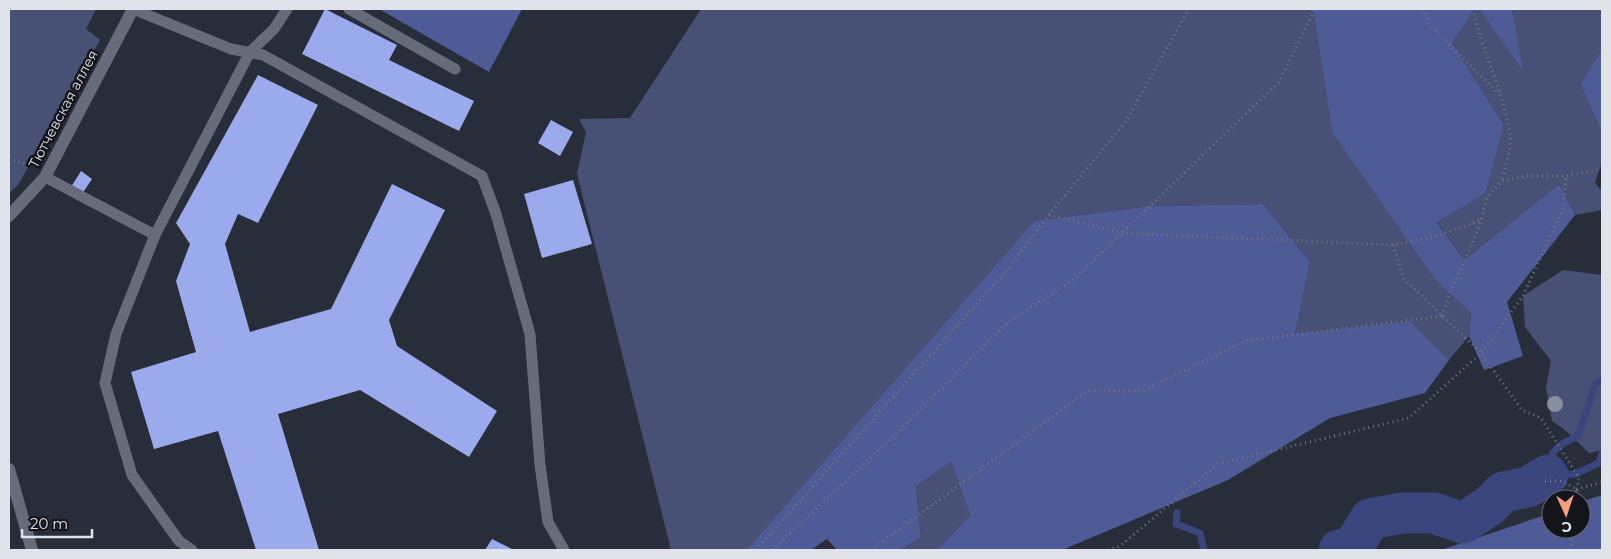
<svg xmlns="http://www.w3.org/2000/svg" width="1611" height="559" viewBox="0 0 1611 559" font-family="Montserrat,sans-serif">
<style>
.green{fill:#485175}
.forest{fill:#4e5b96}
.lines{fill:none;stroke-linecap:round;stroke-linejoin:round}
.stream{stroke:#3a457e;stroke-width:7}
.river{stroke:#3a457e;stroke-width:41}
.building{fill:#9aaaec}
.path{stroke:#747681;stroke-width:3;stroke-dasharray:1 4;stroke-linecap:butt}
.lane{stroke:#686b7a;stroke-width:11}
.street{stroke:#686b7a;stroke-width:12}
.secondary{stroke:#686b7a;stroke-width:12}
.tree{fill:#898e9e}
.labels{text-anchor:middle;stroke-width:5;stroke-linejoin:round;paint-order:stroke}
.street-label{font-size:14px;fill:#e1e3eb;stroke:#13151a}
</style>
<rect width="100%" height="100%" fill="#292c39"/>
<g class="green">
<polygon points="9,9 96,9 86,29 100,40 18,185 9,193"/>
<polygon points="701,9 1313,9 1332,133 1435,280 1471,313 1469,336 1449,360 1410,321 1295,334 1310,262 1263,204 1149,206 1034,221 746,550 671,550 577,174 586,132 579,119 630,118"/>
<polygon points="1475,9 1479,9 1522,69 1512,9 1602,9 1602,49 1580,84 1602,133 1602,162 1595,183 1602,191 1602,210 1575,215 1559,184 1464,260 1437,221 1486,193 1504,125 1452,43"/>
<polygon points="1563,270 1602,275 1602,450 1589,453 1565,430 1552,421 1546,387 1551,361 1525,327 1523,296"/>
<polygon points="951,462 970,515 937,550 901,550 921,537 916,486"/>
</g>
<g class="forest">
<polygon points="379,9 522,9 489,72"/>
<polygon points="1313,9 1475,9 1452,43 1504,125 1486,193 1437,222 1464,260 1559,184 1575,215 1507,302 1523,356 1484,370 1469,336 1471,313 1435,280 1332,133"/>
<polygon points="1479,9 1512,9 1523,71"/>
<polygon points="1602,49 1602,133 1580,84"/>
<polygon points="1263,204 1310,262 1295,334 1410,321 1449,360 1425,393 1330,418 1228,480 1062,550 937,550 970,515 951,462 916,486 921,537 901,550 837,550 827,539 811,550 746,550 1034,221 1149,206"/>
<polygon points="1602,495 1602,550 1441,550 1551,513 1551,529 1581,529 1581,502"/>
</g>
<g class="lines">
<g class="stream">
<path d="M1602,380L1596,383L1578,436C1556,446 1550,449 1548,475L1576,474L1599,463L1602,453"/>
<polyline points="1177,513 1176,524 1200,533 1204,550"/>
</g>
<polyline class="river" points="1339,550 1353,547 1370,519 1402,513 1434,513 1463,523 1489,506 1503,492 1528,487 1548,475"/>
</g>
<g class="building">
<polygon points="325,9 397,45 389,60 474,101 459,131 302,54"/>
<polygon points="258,75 318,105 258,223 238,214 225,244 250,332 331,309 392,184 445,210 389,320 397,346 497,411 469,457 360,390 278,414 319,550 256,550 218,431 154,449 131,372 196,352 176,281 190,244 176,223"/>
<polygon points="551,120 573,132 560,156 538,143"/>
<polygon points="81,171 92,179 82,194 71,187"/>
<polygon points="573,180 592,244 542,258 524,194"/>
<polygon points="492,539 514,550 485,550"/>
</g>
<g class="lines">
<g class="path">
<polyline points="1423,9 1429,25 1498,93"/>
<path d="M1473,9C1482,52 1504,92 1510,135C1512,147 1505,169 1502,181"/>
<polyline points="9,159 32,166"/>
<polyline points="1049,215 1122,233 1393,245 1434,237 1481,220"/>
<polyline points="1393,245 1404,279 1481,353 1522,410 1541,418 1579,478 1577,489 1602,482"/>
<polyline points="1442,316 1452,287 1470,249 1481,220 1487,197 1502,181 1527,176 1566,176 1602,169"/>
<polyline points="1545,481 1561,481 1577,489 1576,499"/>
<polyline points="756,550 1007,270 1049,215 1126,121 1189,9"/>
<polyline points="772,550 886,444 1007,323 1074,279 1279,82 1315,9"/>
<polyline points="871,550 1087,391 1142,391 1245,341 1442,316"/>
<polyline points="1108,550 1120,546 1218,464 1409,418 1481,353 1523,296 1563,209 1566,176"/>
<polyline points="1571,550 1573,529"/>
</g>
<g class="lane">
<polyline points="133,9 231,49 263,55 482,176 496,214 530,334 540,465 548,522 564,550"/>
<polyline points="349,9 455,69"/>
<polyline points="45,177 155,235 116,334 105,383 132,475 179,541 192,550"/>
<polyline points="155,235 250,52 274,29 287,9"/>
</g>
<polyline class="street" points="9,216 45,177 133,9"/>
<polyline class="secondary" points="9,469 32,550"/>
</g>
<circle class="tree" cx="1555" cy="404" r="8"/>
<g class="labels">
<g class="street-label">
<text transform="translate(63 109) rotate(-62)" y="5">Тютчевская аллея</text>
</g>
</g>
<rect width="1611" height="559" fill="none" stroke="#e1e3eb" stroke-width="20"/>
<g transform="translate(1566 514) rotate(177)"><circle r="24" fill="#13151a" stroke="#65676e"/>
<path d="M0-4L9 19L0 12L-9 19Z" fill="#f2a17e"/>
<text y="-8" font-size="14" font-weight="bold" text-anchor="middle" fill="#e1e3eb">С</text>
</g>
<path d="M22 529v8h70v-8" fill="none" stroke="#e1e3eb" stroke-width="2.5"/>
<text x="30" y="529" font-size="15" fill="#e1e3eb" stroke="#13151a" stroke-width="4" paint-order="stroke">20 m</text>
</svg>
